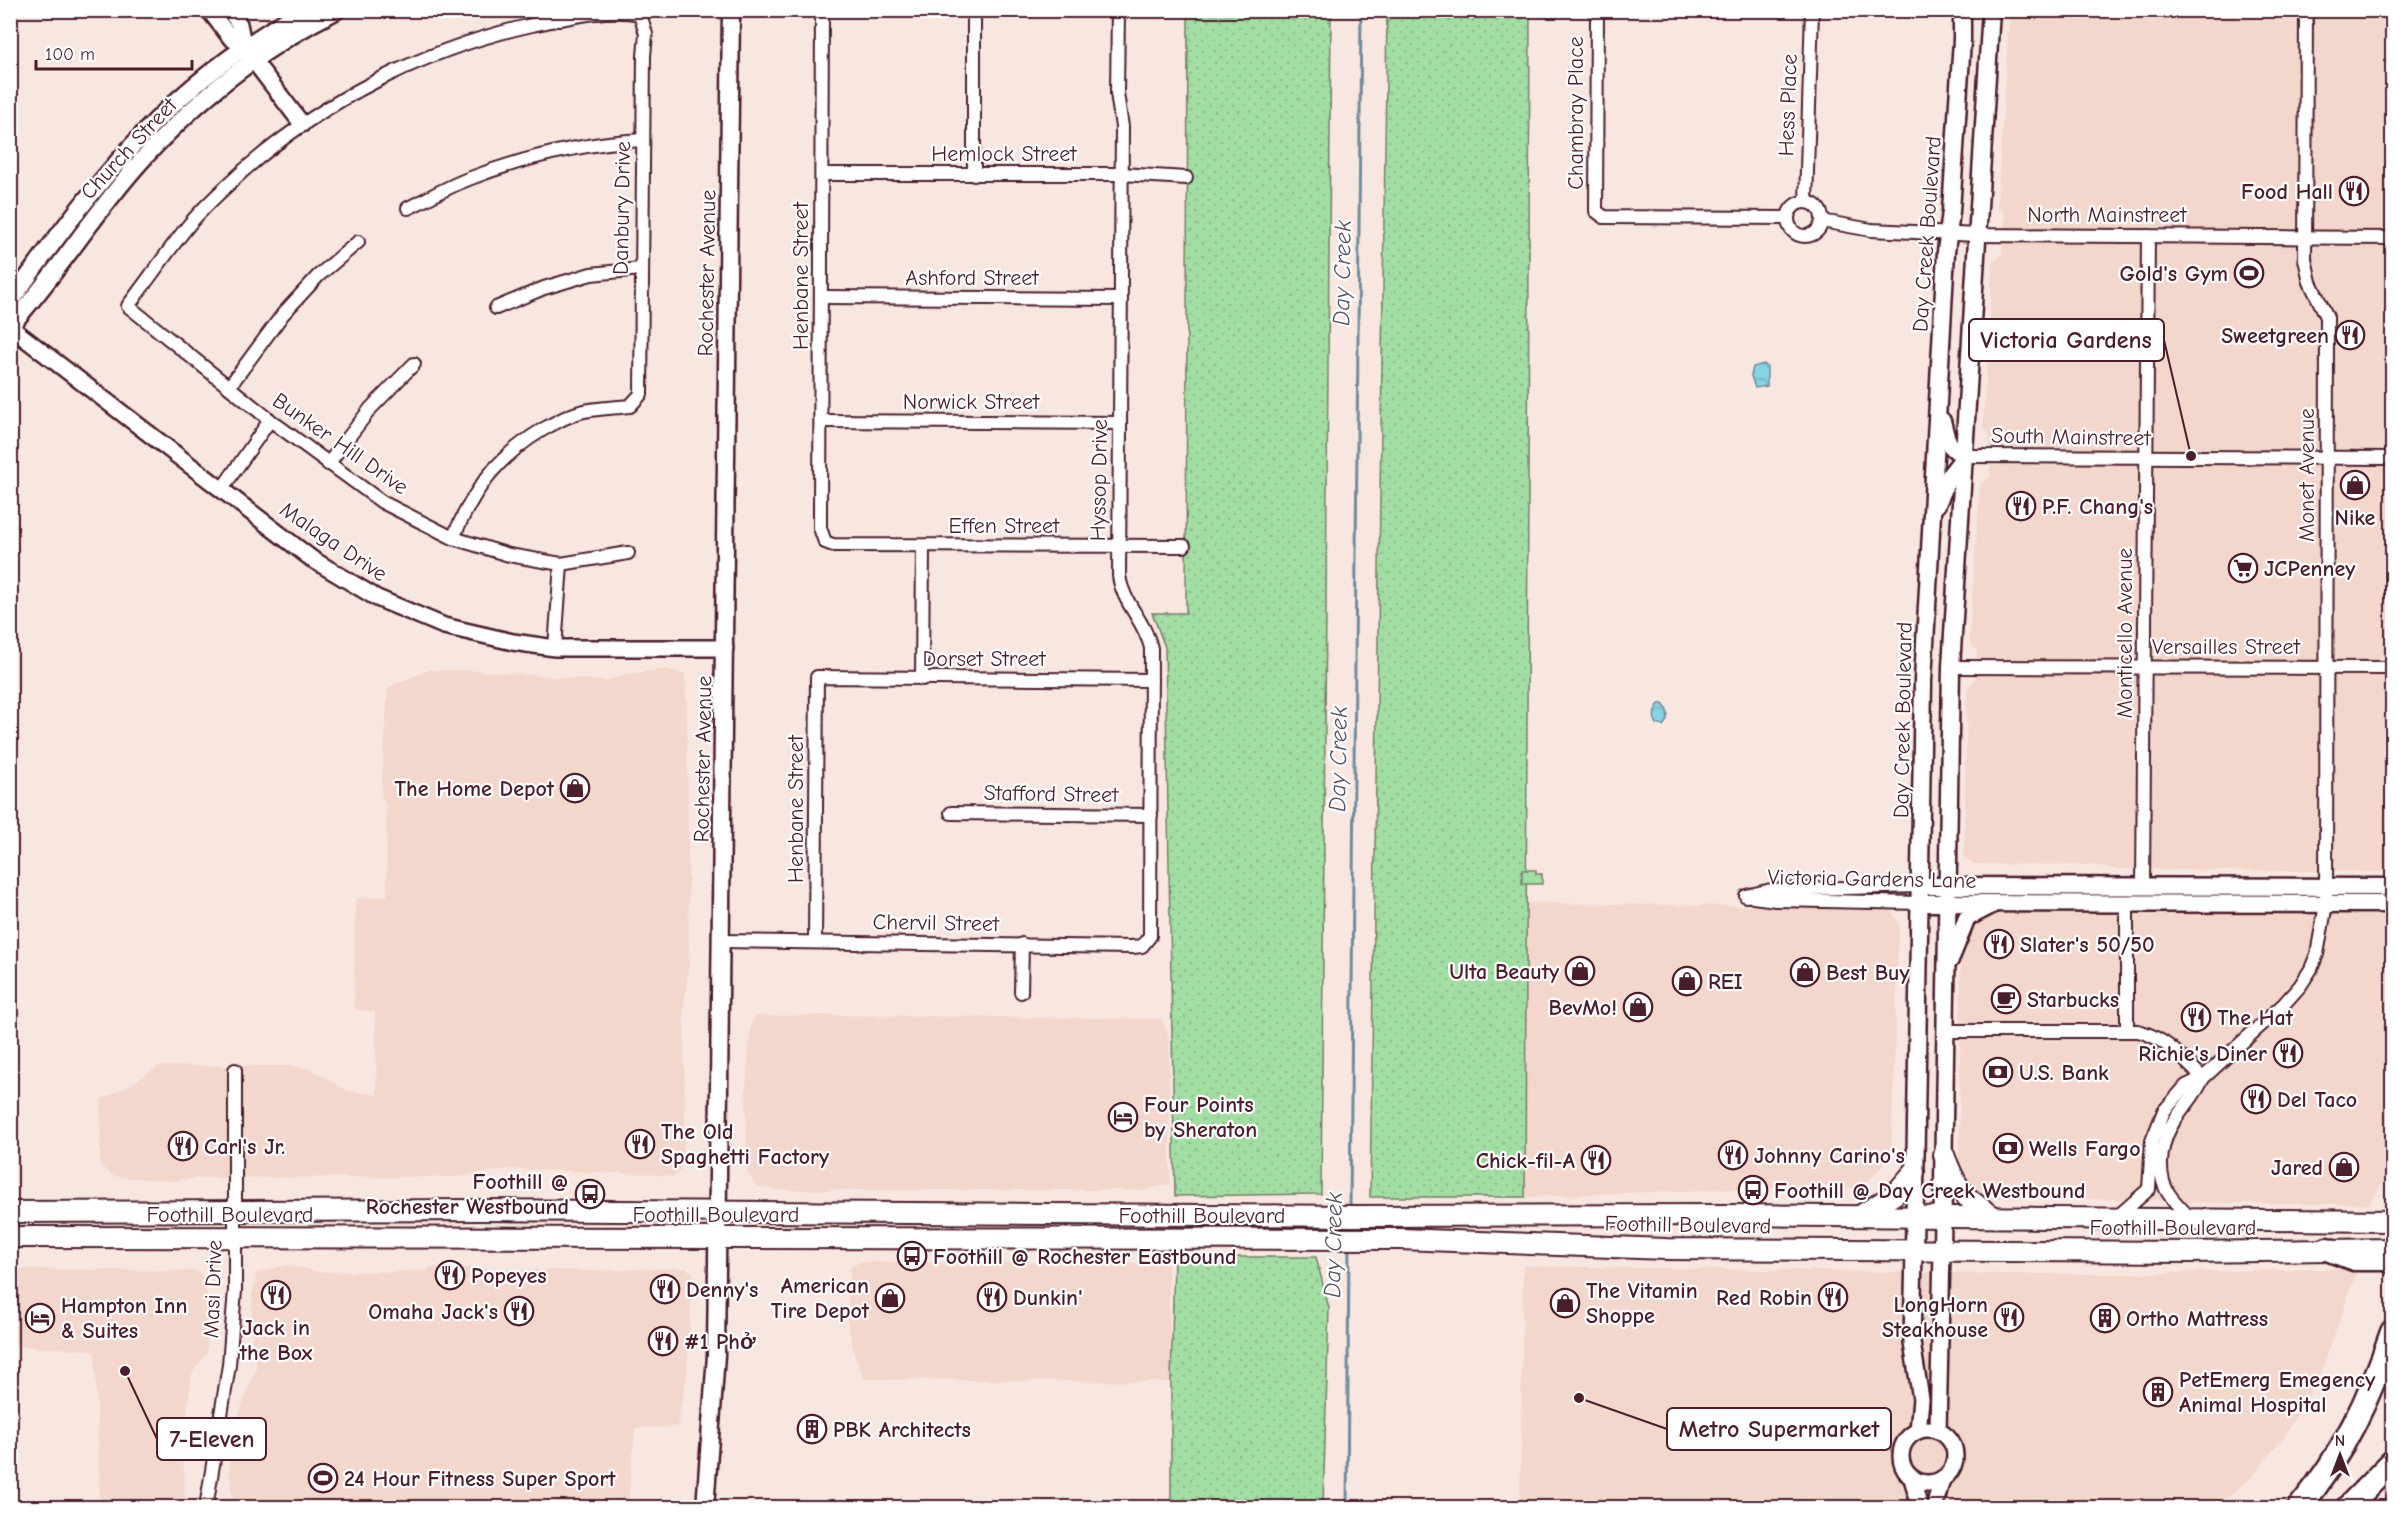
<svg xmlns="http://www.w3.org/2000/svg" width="2403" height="1518" viewBox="0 0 2403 1518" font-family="'Comic Neue',sans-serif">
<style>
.built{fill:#f3d6cc}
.grass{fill:url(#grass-dots);stroke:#767e68;stroke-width:1.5}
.green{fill:#a2dea4;stroke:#767e68;stroke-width:1.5}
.water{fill:url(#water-waves);stroke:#6e8b9b;stroke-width:1.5}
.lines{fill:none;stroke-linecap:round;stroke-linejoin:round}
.stream{stroke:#6e8b9b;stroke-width:3}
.minor-casing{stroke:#4a1f2b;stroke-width:16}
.tertiary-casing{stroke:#4a1f2b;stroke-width:20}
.secondary-casing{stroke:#4a1f2b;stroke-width:21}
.primary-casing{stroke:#4a1f2b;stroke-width:24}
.motorway-casing{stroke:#4a1f2b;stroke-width:27}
.minor{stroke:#fff;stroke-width:12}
.tertiary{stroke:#fff;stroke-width:15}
.secondary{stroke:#fff;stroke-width:16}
.primary{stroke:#fff;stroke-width:20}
.motorway{stroke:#fff;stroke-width:22}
.labels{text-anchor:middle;stroke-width:4.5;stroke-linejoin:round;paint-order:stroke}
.street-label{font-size:22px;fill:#4a1f2b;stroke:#fff}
.poi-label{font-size:22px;font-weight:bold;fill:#4a1f2b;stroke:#fff;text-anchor:start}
.water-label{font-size:24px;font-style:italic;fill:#5c5563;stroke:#fff}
.leader{fill:none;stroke:#4a1f2b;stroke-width:2}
.callout-dot{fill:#4a1f2b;stroke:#fff;stroke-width:2}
.callout{fill:#fff;stroke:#4a1f2b;stroke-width:2}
.callout-label{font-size:24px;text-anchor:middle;font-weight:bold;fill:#4a1f2b}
</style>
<defs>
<pattern id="grass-dots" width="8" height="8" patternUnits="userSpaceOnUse" patternTransform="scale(1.5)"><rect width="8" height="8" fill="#a2dea4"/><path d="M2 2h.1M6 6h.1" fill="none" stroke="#8dbe8d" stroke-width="1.8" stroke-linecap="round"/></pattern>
<pattern id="water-waves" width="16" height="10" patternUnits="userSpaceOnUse" patternTransform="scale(1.5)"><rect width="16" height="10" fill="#86d3e6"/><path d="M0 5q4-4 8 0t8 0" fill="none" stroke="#75b5c5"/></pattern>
</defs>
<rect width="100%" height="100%" fill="#f8e7e1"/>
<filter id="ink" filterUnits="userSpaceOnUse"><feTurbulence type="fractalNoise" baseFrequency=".0167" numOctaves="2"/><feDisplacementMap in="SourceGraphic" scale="12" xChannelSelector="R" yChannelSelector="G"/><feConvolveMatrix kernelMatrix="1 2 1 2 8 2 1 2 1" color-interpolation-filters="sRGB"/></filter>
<g filter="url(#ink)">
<g class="built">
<polygon points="2016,11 2392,14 2392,872 2115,869 2095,865 1974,864 1964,857 1967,690 1975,679 1977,651 1969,641 1980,484 1990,477 1990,436 1983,426 1993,263 2002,254 2005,215 1997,205 2009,19"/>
<polygon points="667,669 685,674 687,708 689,964 684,1005 685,1138 681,1170 673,1177 652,1174 510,1169 457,1177 202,1178 170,1181 114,1176 100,1166 101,1099 127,1087 159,1066 293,1066 310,1069 348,1091 377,1095 375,1012 356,1010 354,1008 355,900 360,898 387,896 386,804 381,795 388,687 429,670 465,670 607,681 622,675"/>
<polygon points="1526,903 1890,908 1899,925 1891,1156 1862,1188 1756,1188 1525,1197"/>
<polygon points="2001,910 2392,913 2392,1167 2369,1204 2189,1203 2180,1200 1988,1198 1977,1195 1960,1176 1959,1163 1961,952 1963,938 1978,917"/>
<polygon points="833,1015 1162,1019 1169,1037 1170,1184 1145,1190 775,1190 756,1186 747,1171 746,1090 751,1023 755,1016"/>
<polygon points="859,1262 1168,1263 1171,1382 865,1379 855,1357 847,1321 850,1268"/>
<polygon points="286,1265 319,1272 427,1271 430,1267 582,1271 687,1268 693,1274 687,1374 677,1427 635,1428 628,1503 623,1507 236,1507 232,1499 229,1462 236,1422 257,1365 252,1351 252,1295 257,1273"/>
<polygon points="1523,1266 2005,1274 2123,1274 2358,1268 2321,1373 2284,1437 2252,1477 2214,1507 1520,1508"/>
<polygon points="11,1269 195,1271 201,1274 206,1285 208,1302 207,1353 192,1373 183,1447 185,1507 100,1507 95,1354 90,1350 11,1346"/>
</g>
<g class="grass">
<polygon points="1188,11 1331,11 1321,1194 1175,1196 1165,647 1152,613 1186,613"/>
<polygon points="1387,11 1530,11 1525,1197 1370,1197"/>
<polygon points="1174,1257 1316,1257 1329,1308 1323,1507 1171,1507 1171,1382"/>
</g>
<polygon class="green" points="1522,870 1536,870 1536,874 1542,874 1542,884 1522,884"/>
<g class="water">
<polygon points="1764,364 1767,367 1767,386 1755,388 1751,376 1753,367"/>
<path d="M1659,704H1663C1669,711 1669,719 1663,726L1657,724C1652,717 1655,709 1659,704Z"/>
</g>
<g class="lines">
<g class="stream">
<polyline points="1350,1209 1361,10"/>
<polyline points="1347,1508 1349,1245"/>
</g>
<g class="minor-casing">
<g id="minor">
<polyline points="822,10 820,513 820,528 825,542 833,545 1184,546"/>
<polyline points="1597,10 1596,211 1604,217 1787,218"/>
<polyline points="822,174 1122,174 1186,178"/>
<polyline points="974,175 974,10"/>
<circle cx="1805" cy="219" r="17"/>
<polyline points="1806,202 1812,10"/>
<path d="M408,208C429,198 449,186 471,178C526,157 585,143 643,140"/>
<polyline points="1822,221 1871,230 1977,235 2392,238"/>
<polyline points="822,297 1121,299"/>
<polyline points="496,308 544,288 591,274 641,269"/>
<polyline points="229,387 283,314 318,276 358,242"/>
<polyline points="821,421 1120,423"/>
<polyline points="1965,456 2392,458"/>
<polyline points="328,464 371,408 414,364"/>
<polyline points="222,489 270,420"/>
<path d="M453,538C474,489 496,458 542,430C554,423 566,416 580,412C596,408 613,408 630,406L641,394L644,56L646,34L640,14C606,7 566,18 532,25C425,49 325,99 243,171C224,189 204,206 188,226C167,252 148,280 128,306L270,420L382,502L453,538L509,555L561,564L628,553"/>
<polyline points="555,648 561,564"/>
<polyline points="1951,667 2392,668"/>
<polyline points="922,679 923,546"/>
<polyline points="951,813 1151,815"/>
<polyline points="2143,886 2148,236"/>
<polyline points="1746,896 1771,890 1921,886"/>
<polyline points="1753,897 1776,900 1921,903"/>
<polyline points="2127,903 2127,1030"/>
<path d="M723,941L1133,947L1142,946L1150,936L1151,648C1145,621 1123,604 1119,576L1122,127L1117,93L1118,10"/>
<polyline points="815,942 817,677 1151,680"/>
<polyline points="1021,992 1022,944"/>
<path d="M1946,1031H2138C2166,1038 2183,1059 2203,1078"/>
<polyline points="2117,1217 2149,1189 2152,1141 2164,1111 2186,1086 2203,1078 2283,1005 2300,986 2311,969 2317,954 2326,904 2327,317 2310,282 2305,259 2306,10"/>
<path d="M2190,1218C2182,1209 2171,1200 2166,1189C2156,1169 2162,1139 2174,1121C2184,1106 2196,1095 2203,1078"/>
<polyline points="206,1508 229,1365 235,1290 235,1070"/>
</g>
</g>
<g class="tertiary-casing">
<g id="tertiary">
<polyline points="209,10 230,37 244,48 302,124"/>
<polyline points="230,10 239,24 244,48"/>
<polyline points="10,327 312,559 377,598 444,626 513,642 555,648 725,648"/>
<polyline points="1914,1251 1912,1343 1921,1399 1918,1431"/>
<circle cx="1928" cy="1456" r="27"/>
<polyline points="1938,1431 1942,1251"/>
<polyline points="1912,1478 1920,1508"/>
<polyline points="1934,1508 1942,1479"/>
</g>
</g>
<g class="secondary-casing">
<g id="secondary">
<path d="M10,302C48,248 88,194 132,146C181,91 241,46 304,10"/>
<path d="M10,326C57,274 94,213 141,161C196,100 263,47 337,10"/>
<path d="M1942,421C1947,440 1946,446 1965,456"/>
<polyline points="1937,504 1950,475 1964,457"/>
<polyline points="1921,886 2392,887"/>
<polyline points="1921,903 2392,904"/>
<polyline points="1950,960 1967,918 1992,905"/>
<polyline points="1914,1251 1923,681 1946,252 1951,211 1962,40 1962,10"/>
<polyline points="1942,1251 1951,667 1991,10"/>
<polyline points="705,1508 716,1355 731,10"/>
</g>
</g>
<g class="primary-casing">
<g id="primary">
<path d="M1944,1155C1957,1189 1962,1197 1994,1217"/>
<polyline points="10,1212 479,1210 1356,1216 1725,1215 2392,1221"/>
<polyline points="1860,1216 1895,1194 1914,1172"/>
<polyline points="10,1237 1400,1239 1666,1249 2190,1252 2392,1249"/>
</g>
</g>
<g class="motorway-casing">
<g id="motorway">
<polyline points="2327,1249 2354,1259 2387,1259 2392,1262"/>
<path d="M2299,1508C2343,1455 2370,1397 2392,1332"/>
<polyline points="2347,1508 2392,1462"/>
</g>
</g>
<use href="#minor" class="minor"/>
<use href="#tertiary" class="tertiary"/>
<use href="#secondary" class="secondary"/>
<use href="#primary" class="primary"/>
<use href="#motorway" class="motorway"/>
</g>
</g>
<defs>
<g id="restaurant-ring" transform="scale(1.5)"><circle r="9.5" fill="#fff" stroke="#4a1f2b" stroke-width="1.5"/><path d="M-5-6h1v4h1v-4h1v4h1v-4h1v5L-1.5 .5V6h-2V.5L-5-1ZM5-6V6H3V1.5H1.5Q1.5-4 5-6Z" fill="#4a1f2b"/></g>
<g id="stadium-ring" transform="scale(1.5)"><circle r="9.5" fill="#fff" stroke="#4a1f2b" stroke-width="1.5"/><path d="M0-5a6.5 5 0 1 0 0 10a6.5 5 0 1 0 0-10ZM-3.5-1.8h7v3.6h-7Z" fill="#4a1f2b"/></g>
<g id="shop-ring" transform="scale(1.5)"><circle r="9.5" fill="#fff" stroke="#4a1f2b" stroke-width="1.5"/><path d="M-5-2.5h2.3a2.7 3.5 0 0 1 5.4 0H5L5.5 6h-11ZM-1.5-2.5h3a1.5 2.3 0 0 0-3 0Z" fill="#4a1f2b"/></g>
<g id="supermarket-ring" transform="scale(1.5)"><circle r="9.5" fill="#fff" stroke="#4a1f2b" stroke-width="1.5"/><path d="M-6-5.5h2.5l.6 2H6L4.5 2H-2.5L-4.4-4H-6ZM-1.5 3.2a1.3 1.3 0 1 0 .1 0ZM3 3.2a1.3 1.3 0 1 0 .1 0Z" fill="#4a1f2b"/></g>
<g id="cafe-ring" transform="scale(1.5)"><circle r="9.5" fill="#fff" stroke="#4a1f2b" stroke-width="1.5"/><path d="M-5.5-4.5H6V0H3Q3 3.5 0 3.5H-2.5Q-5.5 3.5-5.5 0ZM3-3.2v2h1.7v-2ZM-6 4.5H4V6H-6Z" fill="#4a1f2b"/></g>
<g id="bank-ring" transform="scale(1.5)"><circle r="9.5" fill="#fff" stroke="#4a1f2b" stroke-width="1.5"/><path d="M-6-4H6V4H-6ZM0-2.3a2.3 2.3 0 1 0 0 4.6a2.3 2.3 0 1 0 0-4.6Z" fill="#4a1f2b"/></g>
<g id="hotel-ring" transform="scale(1.5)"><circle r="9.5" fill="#fff" stroke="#4a1f2b" stroke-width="1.5"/><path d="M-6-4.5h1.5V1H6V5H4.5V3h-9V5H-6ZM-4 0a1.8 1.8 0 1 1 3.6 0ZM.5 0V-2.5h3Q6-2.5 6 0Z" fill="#4a1f2b"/></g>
<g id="bus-ring" transform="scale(1.5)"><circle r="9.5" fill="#fff" stroke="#4a1f2b" stroke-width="1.5"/><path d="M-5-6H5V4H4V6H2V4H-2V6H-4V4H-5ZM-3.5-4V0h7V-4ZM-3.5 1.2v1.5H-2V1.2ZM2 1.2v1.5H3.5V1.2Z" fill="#4a1f2b"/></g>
<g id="building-ring" transform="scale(1.5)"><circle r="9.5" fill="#fff" stroke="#4a1f2b" stroke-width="1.5"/><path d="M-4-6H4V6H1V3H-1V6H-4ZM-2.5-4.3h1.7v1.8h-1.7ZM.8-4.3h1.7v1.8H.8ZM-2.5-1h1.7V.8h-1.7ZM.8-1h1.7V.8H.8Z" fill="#4a1f2b"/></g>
</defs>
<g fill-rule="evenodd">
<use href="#restaurant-ring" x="2354" y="191"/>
<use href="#stadium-ring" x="2249" y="273"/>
<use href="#restaurant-ring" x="2350" y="335"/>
<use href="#shop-ring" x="2355" y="485"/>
<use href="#restaurant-ring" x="2021" y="506"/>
<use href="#supermarket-ring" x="2243" y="568"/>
<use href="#shop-ring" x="575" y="788"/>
<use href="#restaurant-ring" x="1999" y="944"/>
<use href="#shop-ring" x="1580" y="971"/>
<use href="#shop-ring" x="1805" y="972"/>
<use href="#shop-ring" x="1687" y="981"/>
<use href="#cafe-ring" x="2006" y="999"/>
<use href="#shop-ring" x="1638" y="1007"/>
<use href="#restaurant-ring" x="2196" y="1017"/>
<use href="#restaurant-ring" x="2288" y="1053"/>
<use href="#bank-ring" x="1998" y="1072"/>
<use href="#restaurant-ring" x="2256" y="1099"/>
<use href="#hotel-ring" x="1123" y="1117"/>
<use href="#restaurant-ring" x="640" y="1144"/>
<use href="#restaurant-ring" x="183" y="1146"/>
<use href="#bank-ring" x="2008" y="1148"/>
<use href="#restaurant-ring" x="1733" y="1155"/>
<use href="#restaurant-ring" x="1596" y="1160"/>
<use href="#shop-ring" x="2344" y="1167"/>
<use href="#bus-ring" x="1753" y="1190"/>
<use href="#bus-ring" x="590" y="1194"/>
<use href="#bus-ring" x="912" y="1256"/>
<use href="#restaurant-ring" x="450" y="1275"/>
<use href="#restaurant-ring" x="665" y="1289"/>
<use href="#restaurant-ring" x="276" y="1295"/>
<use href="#restaurant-ring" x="992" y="1297"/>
<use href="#restaurant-ring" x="1833" y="1297"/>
<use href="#shop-ring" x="890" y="1298"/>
<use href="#shop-ring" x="1565" y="1303"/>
<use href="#restaurant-ring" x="519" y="1311"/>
<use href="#restaurant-ring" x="2009" y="1317"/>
<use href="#hotel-ring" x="40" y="1318"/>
<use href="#building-ring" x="2105" y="1318"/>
<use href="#restaurant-ring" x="663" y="1341"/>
<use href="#building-ring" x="2158" y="1392"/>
<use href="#building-ring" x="812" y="1429"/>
<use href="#stadium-ring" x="323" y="1478"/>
</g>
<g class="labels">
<g class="street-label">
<text transform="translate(1787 105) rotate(-88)" y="8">Hess Place</text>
<text transform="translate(1575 113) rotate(-90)" y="8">Chambray Place</text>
<text transform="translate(128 148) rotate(-47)" y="8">Church Street</text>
<text x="1004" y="161">Hemlock Street</text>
<text transform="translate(621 208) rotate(-89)" y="8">Danbury Drive</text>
<text x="2107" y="222">North Mainstreet</text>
<text transform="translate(1926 234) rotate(-86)" y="8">Day Creek Boulevard</text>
<text transform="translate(706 273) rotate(-89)" y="8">Rochester Avenue</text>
<text transform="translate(800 276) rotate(-90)" y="8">Henbane Street</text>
<text x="972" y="285">Ashford Street</text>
<text x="971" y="409">Norwick Street</text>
<text transform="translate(2071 436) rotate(1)" y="8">South Mainstreet</text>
<text transform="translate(341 443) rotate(35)" y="8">Bunker Hill Drive</text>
<text transform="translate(2306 475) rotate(-90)" y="8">Monet Avenue</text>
<text transform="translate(1098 480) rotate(-89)" y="8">Hyssop Drive</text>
<text x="1004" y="533">Effen Street</text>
<text transform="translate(334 541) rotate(34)" y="8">Malaga Drive</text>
<text transform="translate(2124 633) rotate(-90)" y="8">Monticello Avenue</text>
<text x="2226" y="654">Versailles Street</text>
<text x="984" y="666">Dorset Street</text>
<text transform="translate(1902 720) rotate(-89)" y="8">Day Creek Boulevard</text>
<text transform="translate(702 759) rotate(-89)" y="8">Rochester Avenue</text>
<text transform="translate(1051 793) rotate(1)" y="8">Stafford Street</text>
<text transform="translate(795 809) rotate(-90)" y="8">Henbane Street</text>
<text transform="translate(1872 878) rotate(1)" y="8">Victoria Gardens Lane</text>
<text transform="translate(936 922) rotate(1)" y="8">Chervil Street</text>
<text x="230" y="1222">Foothill Boulevard</text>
<text x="716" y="1222">Foothill Boulevard</text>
<text x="1202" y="1223">Foothill Boulevard</text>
<text transform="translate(1688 1224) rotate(1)" y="8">Foothill Boulevard</text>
<text x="2173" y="1235">Foothill Boulevard</text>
<text transform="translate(212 1289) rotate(-88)" y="8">Masi Drive</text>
</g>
<g class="poi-label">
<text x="2333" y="199" text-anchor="end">Food Hall</text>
<text x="2228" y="281" text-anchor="end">Gold's Gym</text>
<text x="2329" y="343" text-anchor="end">Sweetgreen</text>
<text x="2042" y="514">P.F. Chang's</text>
<text x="2355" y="525" text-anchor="middle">Nike</text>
<text x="2264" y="576">JCPenney</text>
<text x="554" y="796" text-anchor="end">The Home Depot</text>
<text x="2020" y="952">Slater's 50/50</text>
<text x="1559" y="979" text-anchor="end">Ulta Beauty</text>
<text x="1826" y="980">Best Buy</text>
<text x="1708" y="989">REI</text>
<text x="2027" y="1007">Starbucks</text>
<text x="1617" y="1015" text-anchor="end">BevMo!</text>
<text x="2217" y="1025">The Hat</text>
<text x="2267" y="1061" text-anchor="end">Richie's Diner</text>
<text x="2019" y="1080">U.S. Bank</text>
<text x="2277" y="1107">Del Taco</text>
<text x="1144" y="1112">Four Points<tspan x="1144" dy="25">by Sheraton</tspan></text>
<text x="661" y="1139">The Old<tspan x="661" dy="25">Spaghetti Factory</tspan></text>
<text x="204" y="1154">Carl's Jr.</text>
<text x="2029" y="1156">Wells Fargo</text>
<text x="1754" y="1163">Johnny Carino's</text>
<text x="1575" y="1168" text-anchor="end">Chick-fil-A</text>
<text x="2323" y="1175" text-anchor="end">Jared</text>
<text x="569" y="1189" text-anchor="end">Foothill @<tspan x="569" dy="25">Rochester Westbound</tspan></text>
<text x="1774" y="1198">Foothill @ Day Creek Westbound</text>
<text x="933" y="1264">Foothill @ Rochester Eastbound</text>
<text x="471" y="1283">Popeyes</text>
<text x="869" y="1293" text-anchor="end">American<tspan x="869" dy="25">Tire Depot</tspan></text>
<text x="686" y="1297">Denny's</text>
<text x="1586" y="1298">The Vitamin<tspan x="1586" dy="25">Shoppe</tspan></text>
<text x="1013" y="1305">Dunkin'</text>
<text x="1812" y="1305" text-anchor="end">Red Robin</text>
<text x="1988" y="1312" text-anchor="end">LongHorn<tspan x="1988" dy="25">Steakhouse</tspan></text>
<text x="61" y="1313">Hampton Inn<tspan x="61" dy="25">&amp; Suites</tspan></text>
<text x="498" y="1319" text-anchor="end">Omaha Jack's</text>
<text x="2126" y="1326">Ortho Mattress</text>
<text x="276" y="1335" text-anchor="middle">Jack in<tspan x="276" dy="25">the Box</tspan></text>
<text x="684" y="1349">#1 Phở</text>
<text x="2179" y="1387">PetEmerg Emegency<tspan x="2179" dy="25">Animal Hospital</tspan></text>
<text x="833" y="1437">PBK Architects</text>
<text x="344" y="1486">24 Hour Fitness Super Sport</text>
</g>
<g class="water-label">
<text transform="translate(1342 273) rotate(-89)" y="8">Day Creek</text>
<text transform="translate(1338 759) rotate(-89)" y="8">Day Creek</text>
<text transform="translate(1333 1245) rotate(-89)" y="8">Day Creek</text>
</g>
</g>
<path class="leader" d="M2191 456L2164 340M1579 1398L1667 1429M125 1371L157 1439"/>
<g class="callout-dot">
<circle cx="2191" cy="456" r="6"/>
<circle cx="1579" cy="1398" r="6"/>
<circle cx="125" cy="1371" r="6"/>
</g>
<g class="callout">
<rect x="1969" y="319" width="195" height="42" rx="6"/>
<rect x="1667" y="1408" width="224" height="42" rx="6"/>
<rect x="157" y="1418" width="109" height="42" rx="6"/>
</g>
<g class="callout-label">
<text x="2066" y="348">Victoria Gardens</text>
<text x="1779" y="1437">Metro Supermarket</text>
<text x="212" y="1447">7-Eleven</text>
</g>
<rect width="2403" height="1518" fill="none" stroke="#fff" stroke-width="36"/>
<rect x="18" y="18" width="2367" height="1482" fill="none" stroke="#4a1f2b" stroke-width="2" filter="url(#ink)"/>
<g transform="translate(2340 1455)" stroke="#ffffff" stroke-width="4.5" paint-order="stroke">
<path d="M0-4.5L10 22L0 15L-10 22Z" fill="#4a1f2b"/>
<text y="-9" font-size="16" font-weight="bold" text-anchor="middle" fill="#4a1f2b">N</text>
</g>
<path d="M36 60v9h156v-9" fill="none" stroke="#4a1f2b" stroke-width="3"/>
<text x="45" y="60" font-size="18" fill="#4a1f2b" stroke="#ffffff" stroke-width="4.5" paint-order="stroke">100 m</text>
</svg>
